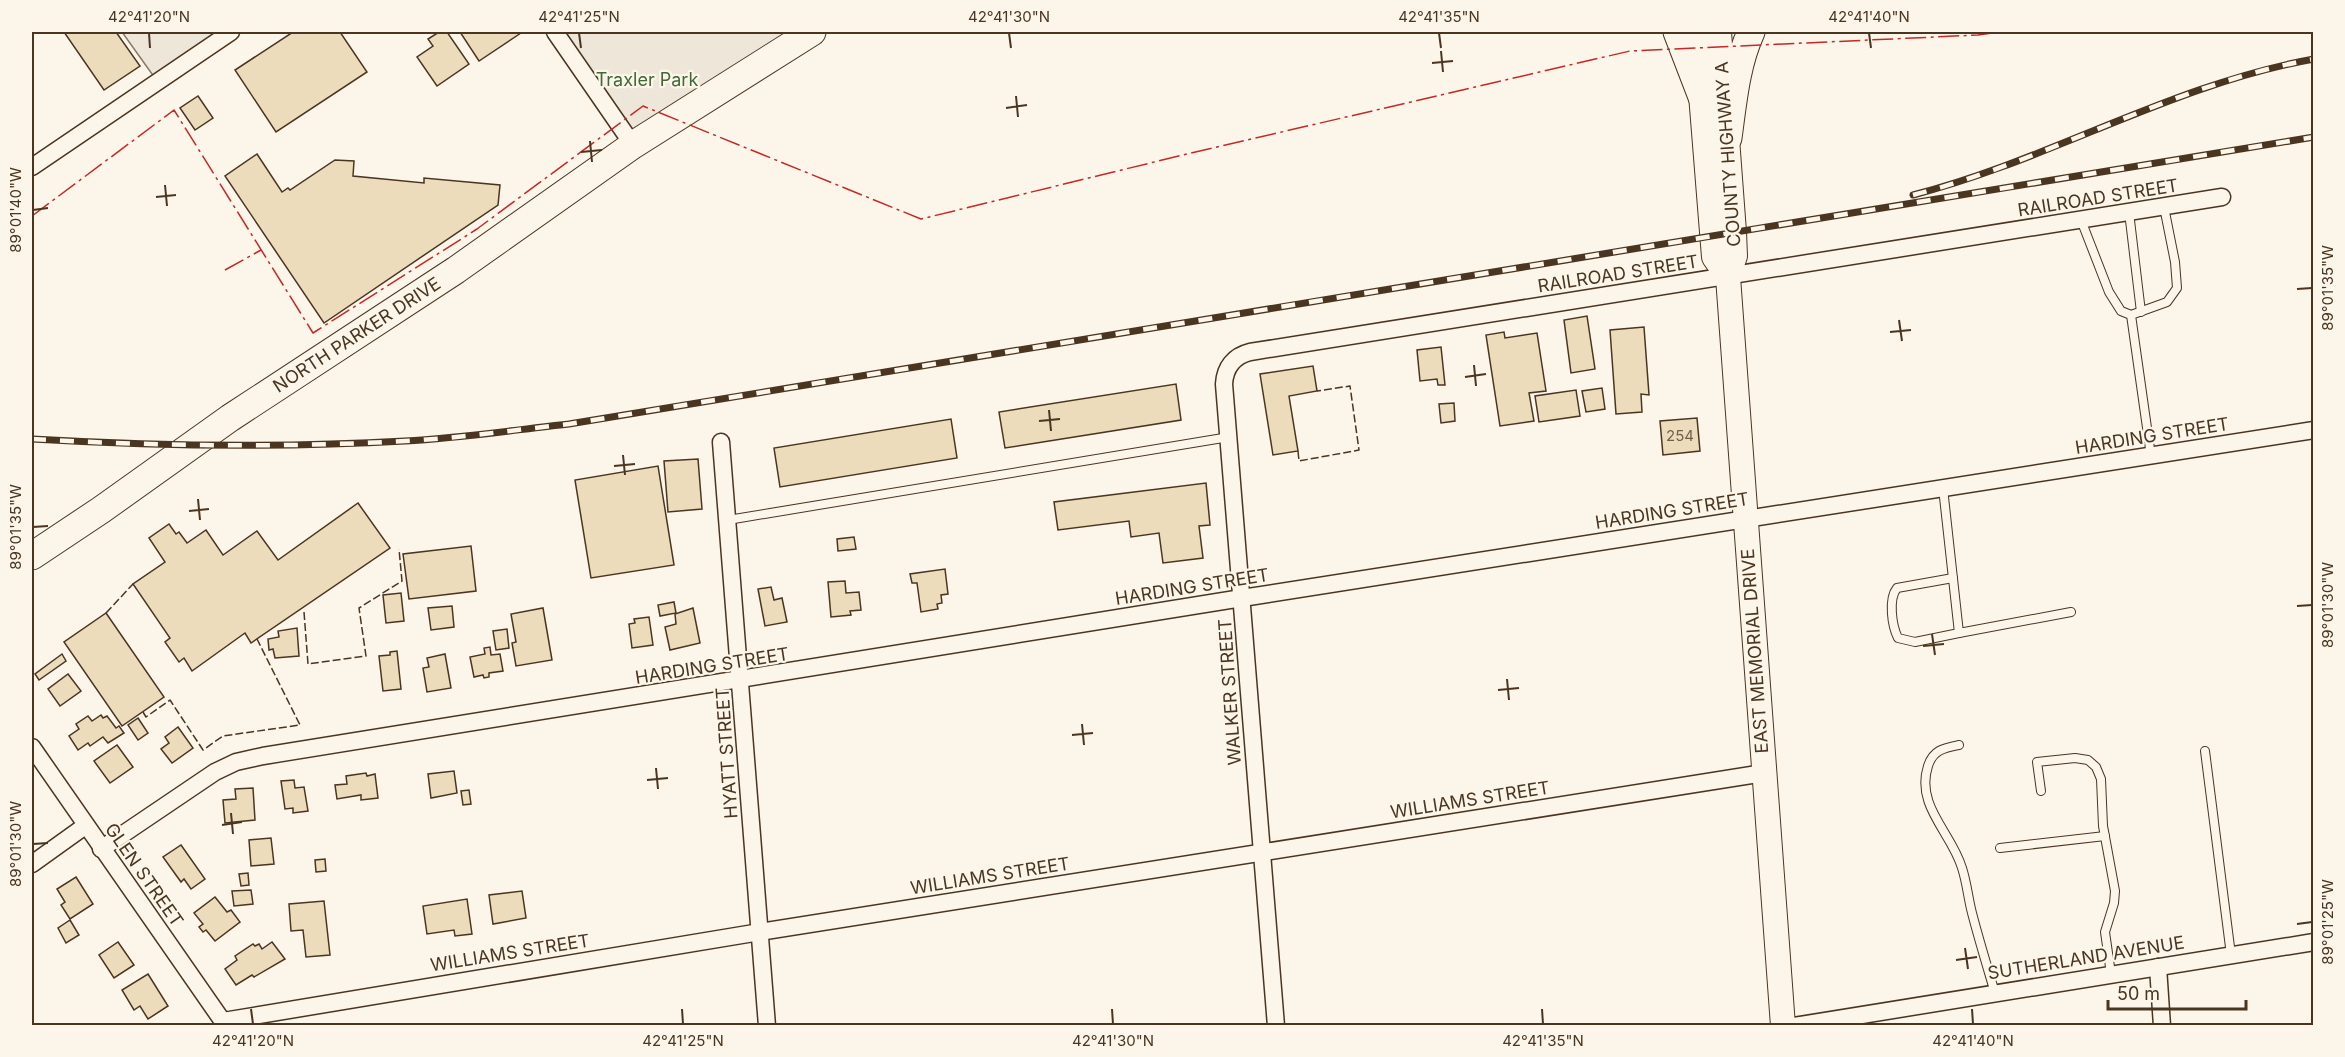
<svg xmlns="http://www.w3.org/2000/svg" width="2345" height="1057" viewBox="0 0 2345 1057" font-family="Inter,sans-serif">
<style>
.green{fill:#ede6d9;stroke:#887966;stroke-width:1.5}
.building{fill:#ecdcbc;stroke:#4a3520;stroke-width:1.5}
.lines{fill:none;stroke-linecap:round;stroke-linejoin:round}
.service-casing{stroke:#4a3520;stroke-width:10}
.minor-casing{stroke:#4a3520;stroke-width:19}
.secondary-casing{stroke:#4a3520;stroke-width:26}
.primary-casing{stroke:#4a3520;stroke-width:29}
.service{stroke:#fbf6e9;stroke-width:8}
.minor{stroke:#fbf6e9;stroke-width:16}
.secondary{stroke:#fbf6e9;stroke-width:24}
.primary{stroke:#fbf6e9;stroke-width:27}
.rail-casing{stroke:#4a3520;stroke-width:7}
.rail{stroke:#fbf6e9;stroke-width:4.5;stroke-dasharray:14;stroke-linecap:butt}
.fence{stroke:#4a3520;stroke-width:1.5;stroke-dasharray:8 3;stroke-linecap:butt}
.power{stroke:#c62828;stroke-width:1.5;stroke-dasharray:21 4.5 3 4.5;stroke-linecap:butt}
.ticks{fill:none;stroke:#4a3520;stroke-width:2}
.labels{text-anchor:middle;stroke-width:4.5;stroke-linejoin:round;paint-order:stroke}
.number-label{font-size:15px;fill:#725f47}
.park-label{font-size:18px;fill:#436837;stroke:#fbf6e9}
.street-label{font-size:18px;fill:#4a3520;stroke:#fbf6e9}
.neatline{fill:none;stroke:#4a3520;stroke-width:2}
.ticks-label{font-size:15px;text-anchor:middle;fill:#4a3520}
</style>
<rect width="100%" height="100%" fill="#fbf6e9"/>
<g class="green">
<polygon points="122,32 231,32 157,81"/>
<polygon points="555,32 804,32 633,145"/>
</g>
<g class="building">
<polygon points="64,32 116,32 140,66 104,90"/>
<polygon points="293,32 340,32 367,72 276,132 235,70"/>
<polygon points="439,32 447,32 469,64 437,86 417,57 433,46 428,39"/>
<polygon points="460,32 520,32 521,33 479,61"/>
<polygon points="198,96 213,118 195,130 180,108"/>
<polygon points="257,154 282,192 288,188 290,190 335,160 354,161 353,176 424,183 424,178 500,185 498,205 324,323 225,176"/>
<polygon points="1587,316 1595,369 1571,373 1564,320"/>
<polygon points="1644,327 1649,395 1641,394 1642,412 1616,414 1610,330"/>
<polygon points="1504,332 1505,338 1537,333 1546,391 1529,393 1534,421 1500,426 1486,335"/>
<polygon points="1441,347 1445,385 1438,385 1437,379 1420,381 1417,350"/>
<polygon points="1313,366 1317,391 1289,396 1298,451 1273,455 1260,374"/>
<polygon points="1176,384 1181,420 1005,448 999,412"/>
<polygon points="1602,388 1605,409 1586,412 1582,391"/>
<polygon points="1576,390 1580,416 1539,422 1535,396"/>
<polygon points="1454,403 1455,421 1441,423 1439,404"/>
<polygon points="1697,418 1700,451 1663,455 1660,421"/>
<polygon points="951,419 957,458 780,487 774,448"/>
<polygon points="698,459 702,509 668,512 664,461"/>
<polygon points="658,466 674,565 591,578 575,480"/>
<polygon points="1206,483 1210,525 1199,526 1203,558 1163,563 1159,533 1131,537 1129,521 1058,530 1054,502"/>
<polygon points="358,503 390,548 251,643 245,633 192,671 184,658 179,662 165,642 170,638 133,584 165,562 149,538 169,524 176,534 179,532 187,543 206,530 223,555 257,531 278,560"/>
<polygon points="854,537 856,549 838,551 837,539"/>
<polygon points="471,546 476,591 409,599 403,554"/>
<polygon points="945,569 948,594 941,595 942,603 937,604 938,609 921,612 917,583 912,583 910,574"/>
<polygon points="845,581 846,593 859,592 861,610 850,611 851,615 831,617 828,582"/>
<polygon points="771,587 774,600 782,598 787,622 765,626 758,589"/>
<polygon points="401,593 404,621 386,623 383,595"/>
<polygon points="674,602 676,613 660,616 658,605"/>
<polygon points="452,606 454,627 431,630 428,608"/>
<polygon points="543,608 552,660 516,666 512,643 516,642 511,614"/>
<polygon points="693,608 700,643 670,650 665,627 676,624 675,614"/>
<polygon points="106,613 164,697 122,726 64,642"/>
<polygon points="649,617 653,645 632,648 629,624 635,623 634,619"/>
<polygon points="297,628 299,656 275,658 273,649 269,650 268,639 279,637 278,631"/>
<polygon points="507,629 509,648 496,650 493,631"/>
<polygon points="490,647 491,655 500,654 503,671 489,673 489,677 484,678 483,675 474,677 470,657 485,654 484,648"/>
<polygon points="397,651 401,689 383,691 379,656 390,655 390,652"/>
<polygon points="62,654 66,661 39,680 35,674"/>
<polygon points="445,654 451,688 427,692 423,668 429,667 427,658"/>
<polygon points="68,674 81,691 60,706 48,689"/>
<polygon points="101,715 103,718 107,716 116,728 119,726 124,733 108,743 103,737 90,746 88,743 78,750 69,736 79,729 76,724 88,716 92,721"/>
<polygon points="138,718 148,733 138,740 128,725"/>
<polygon points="178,727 193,748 172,763 161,749 169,743 165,737"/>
<polygon points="117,745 133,767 110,783 94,761"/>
<polygon points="454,771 457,793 431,798 428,774"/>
<polygon points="366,773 367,776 375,774 378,798 361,800 361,795 337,799 335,785 347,784 346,776"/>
<polygon points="294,780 295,788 304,787 308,811 293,813 293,808 285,809 281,781"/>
<polygon points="253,788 255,820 225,823 223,800 236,799 235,789"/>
<polygon points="469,790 471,804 463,805 461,791"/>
<polygon points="271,838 274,864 251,866 249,840"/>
<polygon points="181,845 205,879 191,889 184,879 181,882 163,857"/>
<polygon points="325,859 326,871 316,872 315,860"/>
<polygon points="248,873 249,885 241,886 239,874"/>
<polygon points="76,877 93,904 70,919 61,905 65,902 57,889"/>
<polygon points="251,890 253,904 234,906 232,891"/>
<polygon points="522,891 526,918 493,924 489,895"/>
<polygon points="215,897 227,912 231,910 240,922 215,941 206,930 203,932 199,927 203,924 194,913"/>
<polygon points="467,899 472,934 455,936 454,930 427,934 423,906"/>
<polygon points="324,901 330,955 306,957 303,930 291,931 289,904"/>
<polygon points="70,920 79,935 66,943 58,928"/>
<polygon points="118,942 134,965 114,978 99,955"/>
<polygon points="272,942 285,959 254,977 252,975 236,985 225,969 237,960 235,956 253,944 255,946 259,944 262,949"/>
<polygon points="148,974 168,1006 148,1019 140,1006 134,1010 122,990"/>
</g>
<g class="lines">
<g class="service-casing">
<g id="service">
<polyline points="2129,212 2141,312"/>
<polyline points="2081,220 2109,292 2121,311 2131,315"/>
<polyline points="2151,456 2131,315 2167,302 2177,288 2175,262 2164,207"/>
<polyline points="1943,488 1959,633 2071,612"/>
<polyline points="728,520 1229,437"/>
<path d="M1953,578L1897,588C1888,599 1892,626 1898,638L1915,642L1959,633"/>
<path d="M1959,745C1944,748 1933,750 1928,766C1915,806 1952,833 1962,868C1967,883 1968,898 1972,913C1979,940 1987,966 1995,993"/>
<polyline points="2205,751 2231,955"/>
<polyline points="2041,791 2037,762 2075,758 2088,760 2096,767 2101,779 2103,826 2115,891 2114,903 2105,932 2111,974"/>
<polyline points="2000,848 2105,836"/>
</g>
</g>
<g class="minor-casing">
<g id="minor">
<polyline points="555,32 633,145"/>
<polyline points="32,167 231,32"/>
<polyline points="721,442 767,1026"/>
<polyline points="32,747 226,1026"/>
<polyline points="101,849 215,772 236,762 263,756 1242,598 2314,430"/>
<polyline points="32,864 85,826"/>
<polyline points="2158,967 2162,1026"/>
<polyline points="223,1021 760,932 1764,773"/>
<path d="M1276,1026L1224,384C1225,367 1234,356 1250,352L2222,197"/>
<polyline points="1794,1026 2314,942"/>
</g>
</g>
<g class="secondary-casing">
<g id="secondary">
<polyline points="1696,32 1714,257 1728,277"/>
<polyline points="1719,32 1734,232 1735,256 1728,277 1783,1026"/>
</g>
</g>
<g class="primary-casing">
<g id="primary">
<polyline points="1677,32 1702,97"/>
<path d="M1728,138C1733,102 1736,65 1751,32"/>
<polyline points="32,556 101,510 230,418 456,270 633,145 812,32"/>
</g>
</g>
<use href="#service" class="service"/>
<use href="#minor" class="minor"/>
<use href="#secondary" class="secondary"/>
<use href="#primary" class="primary"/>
<g class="rail-casing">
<g id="rail">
<path d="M1913,195C2050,160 2173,84 2314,59"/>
<path d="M32,439C156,446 281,448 405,441C460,438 514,430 569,424L2314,137"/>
</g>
</g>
<use href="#rail" class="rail"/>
<g class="fence">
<polyline points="1298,451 1299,461 1359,450 1350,386 1317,391"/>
<polyline points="304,612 308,664 366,656 359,608 402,581 399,549"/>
<polyline points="106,613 133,584"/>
<polyline points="143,712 146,717 170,700 203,750 223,736 300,725 257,639"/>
</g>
<g class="power">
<polyline points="32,216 174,110 313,333 477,229 643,106 921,219 1187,154 1630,51 1978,35 1998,32"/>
<polyline points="225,270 261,250"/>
</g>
</g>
<path class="ticks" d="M149,33L150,48M579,33L581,48M1009,33L1011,48M1439,33L1441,48M1869,33L1871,48M1441,51L1443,72M1432,63L1453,61M1016,96L1018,117M1006,108L1027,105M590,141L592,162M581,152L602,150M165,185L167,206M156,197L176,195M33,210L48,208M2297,289L2312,288M1899,320L1902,341M1890,332L1911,330M1474,365L1476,386M1465,377L1486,374M1049,410L1051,431M1039,421L1060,419M623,455L625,475M614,466L635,464M198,499L200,520M189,511L209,509M33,527L48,526M2297,606L2312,605M1932,634L1935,655M1923,646L1944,644M1507,679L1509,700M1498,690L1519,688M1082,724L1084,745M1072,735L1093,733M656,768L658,789M647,780L668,778M231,813L233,834M222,825L242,822M33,844L48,843M2297,924L2312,922M1965,948L1968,969M1956,960L1977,957M251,1009L253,1024M682,1009L683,1024M1112,1009L1113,1024M1542,1009L1543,1024M1972,1009L1973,1024"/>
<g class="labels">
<g class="number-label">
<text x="1680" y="441">254</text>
</g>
<g class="park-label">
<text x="647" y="86">Traxler Park</text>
</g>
<g class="street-label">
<text transform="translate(1728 154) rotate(-94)" y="6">COUNTY HIGHWAY A</text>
<text transform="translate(2098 198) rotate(-9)" y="6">RAILROAD STREET</text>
<text transform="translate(1618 274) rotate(-9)" y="6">RAILROAD STREET</text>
<text transform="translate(357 335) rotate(-33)" y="6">NORTH PARKER DRIVE</text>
<text transform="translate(2152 436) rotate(-9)" y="6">HARDING STREET</text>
<text transform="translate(1672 511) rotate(-9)" y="6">HARDING STREET</text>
<text transform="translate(1192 587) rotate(-9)" y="6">HARDING STREET</text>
<text transform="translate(1755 651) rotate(-94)" y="6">EAST MEMORIAL DRIVE</text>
<text transform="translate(712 666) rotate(-9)" y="6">HARDING STREET</text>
<text transform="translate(1230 692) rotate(-94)" y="6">WALKER STREET</text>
<text transform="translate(727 753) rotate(-94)" y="6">HYATT STREET</text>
<text transform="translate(1470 800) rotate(-9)" y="6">WILLIAMS STREET</text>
<text transform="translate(144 875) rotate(55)" y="6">GLEN STREET</text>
<text transform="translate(990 876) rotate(-9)" y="6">WILLIAMS STREET</text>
<text transform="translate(510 953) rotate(-9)" y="6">WILLIAMS STREET</text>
<text transform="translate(2086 958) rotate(-9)" y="6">SUTHERLAND AVENUE</text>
</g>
</g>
<rect width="2345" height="1057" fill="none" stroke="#fbf6e9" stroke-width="66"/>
<path d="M2108 1000v9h138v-9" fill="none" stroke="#4a3520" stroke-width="3"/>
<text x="2117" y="1000" font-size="18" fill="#4a3520" stroke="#fbf6e9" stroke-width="4.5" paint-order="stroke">50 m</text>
<rect x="33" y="33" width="2279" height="991" class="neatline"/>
<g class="ticks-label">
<text x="149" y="22">42°41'20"N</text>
<text x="579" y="22">42°41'25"N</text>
<text x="1009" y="22">42°41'30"N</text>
<text x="1439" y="22">42°41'35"N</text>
<text x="1869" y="22">42°41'40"N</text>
<text transform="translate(16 210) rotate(-90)" y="5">89°01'40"W</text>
<text transform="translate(2328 288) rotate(-90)" y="5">89°01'35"W</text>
<text transform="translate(16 527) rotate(-90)" y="5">89°01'35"W</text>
<text transform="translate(2328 605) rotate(-90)" y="5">89°01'30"W</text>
<text transform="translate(16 844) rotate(-90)" y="5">89°01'30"W</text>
<text transform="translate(2328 922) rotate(-90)" y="5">89°01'25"W</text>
<text x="253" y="1046">42°41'20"N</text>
<text x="683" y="1046">42°41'25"N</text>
<text x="1113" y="1046">42°41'30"N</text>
<text x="1543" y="1046">42°41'35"N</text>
<text x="1973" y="1046">42°41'40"N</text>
</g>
</svg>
